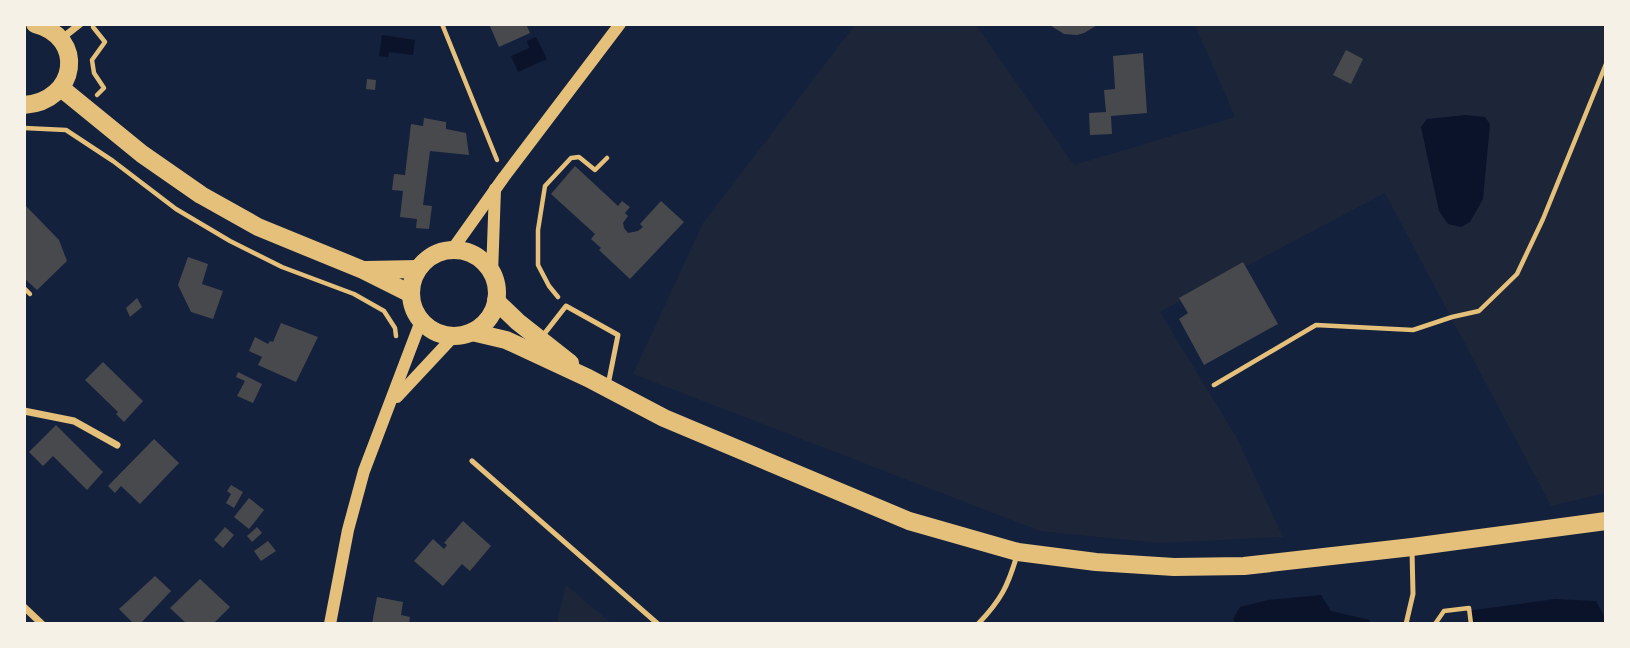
<svg xmlns="http://www.w3.org/2000/svg" width="1630" height="648" viewBox="0 0 1630 648" font-family="Arial,sans-serif">
<style>
.green{fill:#1d2539}
.water{fill:#0b132b}
.building{fill:#48494c}
.lines{fill:none;stroke-linecap:round;stroke-linejoin:round}
.path{stroke:#e5c07b;stroke-width:4.5}
.service{stroke:#e5c07b;stroke-width:5}
.minor{stroke:#e5c07b;stroke-width:7}
.tertiary{stroke:#e5c07b;stroke-width:12}
.primary{stroke:#e5c07b;stroke-width:18}
</style>
<rect width="100%" height="100%" fill="#14213d"/>
<g class="green">
<polygon points="855,25 976,25 1074,165 1235,117 1195,25 1605,25 1605,493 1551,506 1385,193 1160,312 1238,440 1283,537 1158,543 1040,531 633,374 703,223"/>
<polygon points="566,585 611,623 557,623"/>
</g>
<g class="water">
<polygon points="382,35 415,40 413,55 389,52 388,57 379,56"/>
<polygon points="536,37 547,59 518,72 511,56 529,48 527,41"/>
<polygon points="1465,115 1485,117 1490,124 1483,199 1470,222 1461,227 1448,224 1439,211 1421,127 1427,119"/>
<polygon points="1321,595 1331,611 1370,620 1369,623 1236,624 1233,619 1240,607 1268,600"/>
<polygon points="1555,599 1596,601 1605,618 1605,623 1469,623 1467,611"/>
</g>
<g class="building">
<polygon points="489,24 526,24 530,33 499,47"/>
<polygon points="1048,24 1099,24 1084,33 1077,35 1064,34"/>
<polygon points="1346,50 1363,59 1351,84 1333,75"/>
<polygon points="1143,53 1147,113 1111,116 1112,134 1090,135 1089,113 1106,112 1104,90 1115,89 1113,56"/>
<polygon points="367,79 376,80 375,90 366,89"/>
<polygon points="424,118 446,122 446,129 466,133 469,155 430,151 423,205 432,206 429,229 416,228 417,219 400,217 403,191 392,190 394,174 405,175 411,124 423,126"/>
<polygon points="575,166 618,206 622,201 630,207 625,213 628,216 623,223 624,228 628,233 638,231 643,227 640,224 661,201 684,222 630,279 599,250 601,248 591,239 595,234 551,194"/>
<polygon points="24,204 59,240 67,261 37,290 24,278"/>
<polygon points="188,257 208,264 202,284 223,291 213,319 191,312 178,285"/>
<polygon points="1243,262 1278,324 1204,365 1179,319 1188,313 1179,298"/>
<polygon points="137,298 142,307 130,317 126,308"/>
<polygon points="281,323 318,337 296,382 258,365 262,357 249,351 255,337 268,344 270,341 273,342"/>
<polygon points="103,362 143,401 124,422 116,414 118,412 85,380"/>
<polygon points="238,372 262,384 253,403 237,396 245,381 236,377"/>
<polygon points="56,425 103,472 87,490 53,456 43,466 29,452"/>
<polygon points="154,439 179,463 140,504 121,486 115,493 108,486"/>
<polygon points="231,485 243,492 234,508 226,503 231,494 227,491"/>
<polygon points="249,498 264,510 249,529 234,517"/>
<polygon points="463,521 491,546 470,571 462,564 443,586 414,561 433,539 444,549 447,545 444,543"/>
<polygon points="225,527 234,535 223,548 214,540"/>
<polygon points="257,527 262,533 252,542 247,536"/>
<polygon points="268,541 276,551 261,561 254,551"/>
<polygon points="155,576 171,591 140,624 134,624 119,609"/>
<polygon points="200,579 230,607 213,624 187,624 170,608"/>
<polygon points="377,597 403,602 401,615 410,617 409,624 372,624"/>
</g>
<g class="lines">
<g class="path">
<polyline points="442,24 497,160"/>
<polyline points="93,27 105,42 92,60 94,73 104,88 97,95"/>
<polyline points="24,128 66,130 113,161 176,209 230,241 282,267 354,294 384,311 395,328 396,336"/>
<polyline points="24,288 30,294"/>
<polyline points="558,297 549,286 538,265 538,230 545,186 571,158 579,157 595,170 607,158"/>
<polyline points="1214,385 1316,325 1413,330 1452,317 1479,311 1517,274 1543,219 1606,64"/>
<polyline points="1435,624 1444,611 1469,608 1471,624"/>
</g>
<g class="service">
<polyline points="541,338 566,306 618,335 608,385"/>
<polyline points="472,461 658,624"/>
<path d="M978,624C1001,600 1008,586 1017,555"/>
<polyline points="1406,624 1413,594 1412,550"/>
</g>
<g class="minor">
<polyline points="61,39 80,24"/>
<polyline points="24,411 74,421 117,445"/>
<polyline points="24,607 42,624"/>
</g>
<g class="tertiary">
<polyline points="452,250 504,177 620,24"/>
<polyline points="492,274 495,189"/>
<polyline points="397,397 454,336"/>
<polyline points="330,624 348,530 364,471 421,321"/>
</g>
<g class="primary">
<polyline points="61,88 142,154 201,195 258,227 363,270 411,294"/>
<path d="M24,105C78,101 86,37 35,24"/>
<circle cx="454" cy="293" r="43"/>
<polyline points="366,270 418,269"/>
<polyline points="496,301 518,322 570,363"/>
<polyline points="472,332 506,340 588,378 664,418 909,521 1018,552 1096,562 1174,567 1244,566 1412,547 1606,521"/>
</g>
</g>
<rect width="1630" height="648" fill="none" stroke="#f6f1e7" stroke-width="52"/>
</svg>
